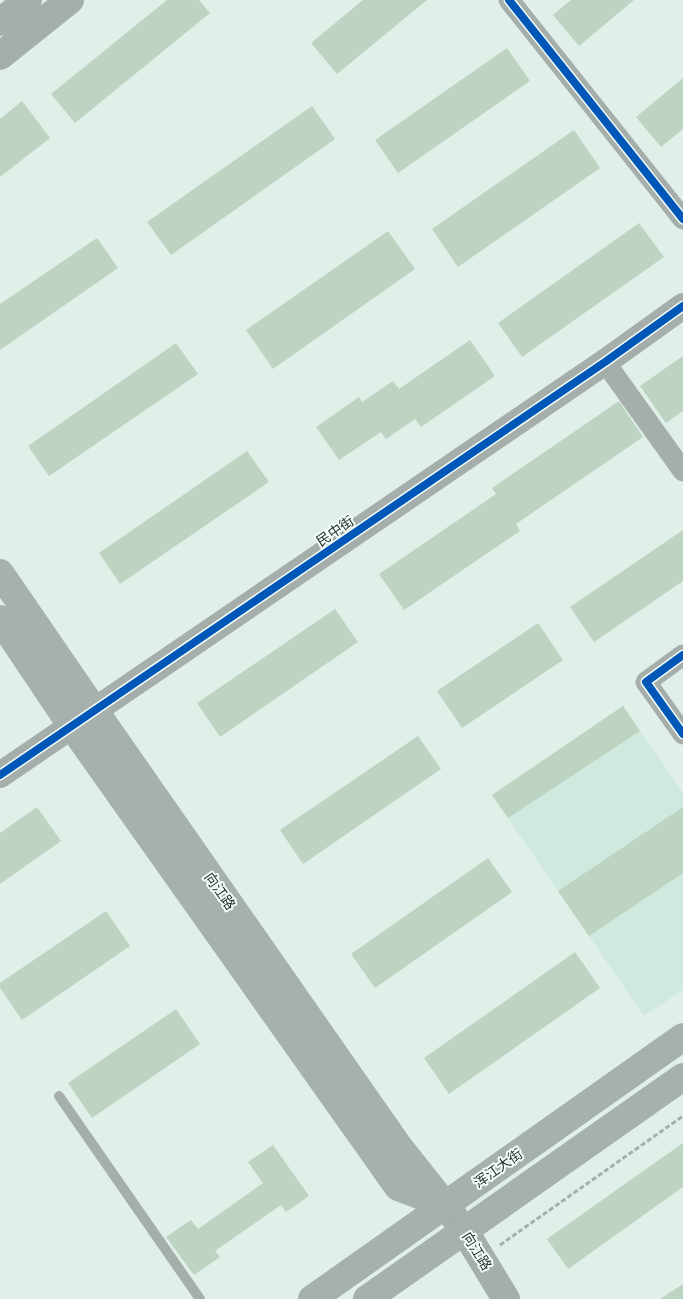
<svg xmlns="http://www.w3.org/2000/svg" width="683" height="1299" viewBox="0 0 683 1299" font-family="Overpass,'Noto Sans SC',sans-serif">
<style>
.built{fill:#d0e9de}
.building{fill:#bed4c3}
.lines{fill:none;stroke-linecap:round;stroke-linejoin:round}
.path{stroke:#a7afac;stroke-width:3;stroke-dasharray:5 2.5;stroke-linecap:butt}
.service{stroke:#a6aeac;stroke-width:10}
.minor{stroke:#a6aeac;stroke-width:21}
.tertiary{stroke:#a6aeac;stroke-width:26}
.secondary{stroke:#a4aeaa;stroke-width:28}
.primary{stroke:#a6b0ac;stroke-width:28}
.cycleway-casing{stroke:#f3fef9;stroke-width:11}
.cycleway{stroke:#0057b8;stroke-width:8}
.labels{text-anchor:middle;stroke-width:4;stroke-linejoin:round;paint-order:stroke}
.street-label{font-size:14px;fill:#27322d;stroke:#f3fef9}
</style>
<rect width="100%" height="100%" fill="#e0efe8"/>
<polygon class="built" points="623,706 683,793 683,990 644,1016 492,795"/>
<g class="building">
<polygon points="167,0 199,0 210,13 75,123 51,94"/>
<polygon points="363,0 427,0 337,74 311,43"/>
<polygon points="571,0 634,0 579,46 553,15"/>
<polygon points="507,48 530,81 398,173 375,140"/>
<polygon points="683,78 683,129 661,147 636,117"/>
<polygon points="22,101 50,138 0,177 0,119"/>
<polygon points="312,106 335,139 171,255 147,222"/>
<polygon points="574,130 600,168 458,267 432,229"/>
<polygon points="639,223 664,257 522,357 498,323"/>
<polygon points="388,231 415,269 273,369 246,330"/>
<polygon points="97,238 118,268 0,350 0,304"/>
<polygon points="470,340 495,376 421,427 415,419 386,439 381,432 339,460 316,427 359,397 362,402 393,381 399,389"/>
<polygon points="176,343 198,374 49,476 28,446"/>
<polygon points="683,356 683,411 666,423 640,386"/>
<polygon points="619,401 643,437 516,524 520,531 404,610 379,574 496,494 492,488"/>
<polygon points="247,451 269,482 120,584 99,553"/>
<polygon points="683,530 683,581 594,642 570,607"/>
<polygon points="335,609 358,642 220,737 197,703"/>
<polygon points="538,623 563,660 462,728 437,691"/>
<polygon points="623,706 640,731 508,818 492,795"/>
<polygon points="418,736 441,769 303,864 280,830"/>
<polygon points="37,807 61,841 0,884 0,833"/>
<polygon points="683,807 683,873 589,936 558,891"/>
<polygon points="488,858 512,892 375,988 351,954"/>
<polygon points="106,911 130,946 22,1020 0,988 0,983"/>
<polygon points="575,952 600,988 449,1094 424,1058"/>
<polygon points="176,1009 200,1044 92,1118 68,1083"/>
<polygon points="683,1143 683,1187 568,1269 547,1239"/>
<polygon points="273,1145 309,1196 286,1212 281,1205 215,1251 220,1257 194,1275 166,1237 191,1220 198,1229 263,1183 248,1162"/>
<polygon points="683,1284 683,1299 660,1299"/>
</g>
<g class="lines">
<polyline class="path" points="500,1245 683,1116"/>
<polyline class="service" points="59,1096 200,1299"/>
<g class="minor">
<polyline points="509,0 683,219"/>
<polyline points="605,362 683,471"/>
<polyline points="683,655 646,682 683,734"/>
</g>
<polyline class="tertiary" points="0,775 605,362 683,306"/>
<g class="secondary">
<polyline points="0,22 28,0"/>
<polyline points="0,56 70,0"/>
<polyline points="445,1205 464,1230 506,1299"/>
</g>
<g class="primary">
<polyline points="0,573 94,710 399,1147 445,1205"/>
<polyline points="0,619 71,725 398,1187 445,1205"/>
<polyline points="312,1299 683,1037"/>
<polyline points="367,1299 683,1077"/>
</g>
<g class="cycleway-casing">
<g id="cycleway">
<polyline points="509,0 683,219"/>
<polyline points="683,655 646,682 683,734"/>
<polyline points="0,775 605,362 683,306"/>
</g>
</g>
<use href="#cycleway" class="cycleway"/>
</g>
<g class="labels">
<g class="street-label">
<text transform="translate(335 531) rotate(-34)" y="5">民中街</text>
<text transform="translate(220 891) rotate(55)" y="5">向江路</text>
<text transform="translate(498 1168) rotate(-35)" y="5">浑江大街</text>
<text transform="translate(477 1251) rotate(58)" y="5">向江路</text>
</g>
</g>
</svg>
